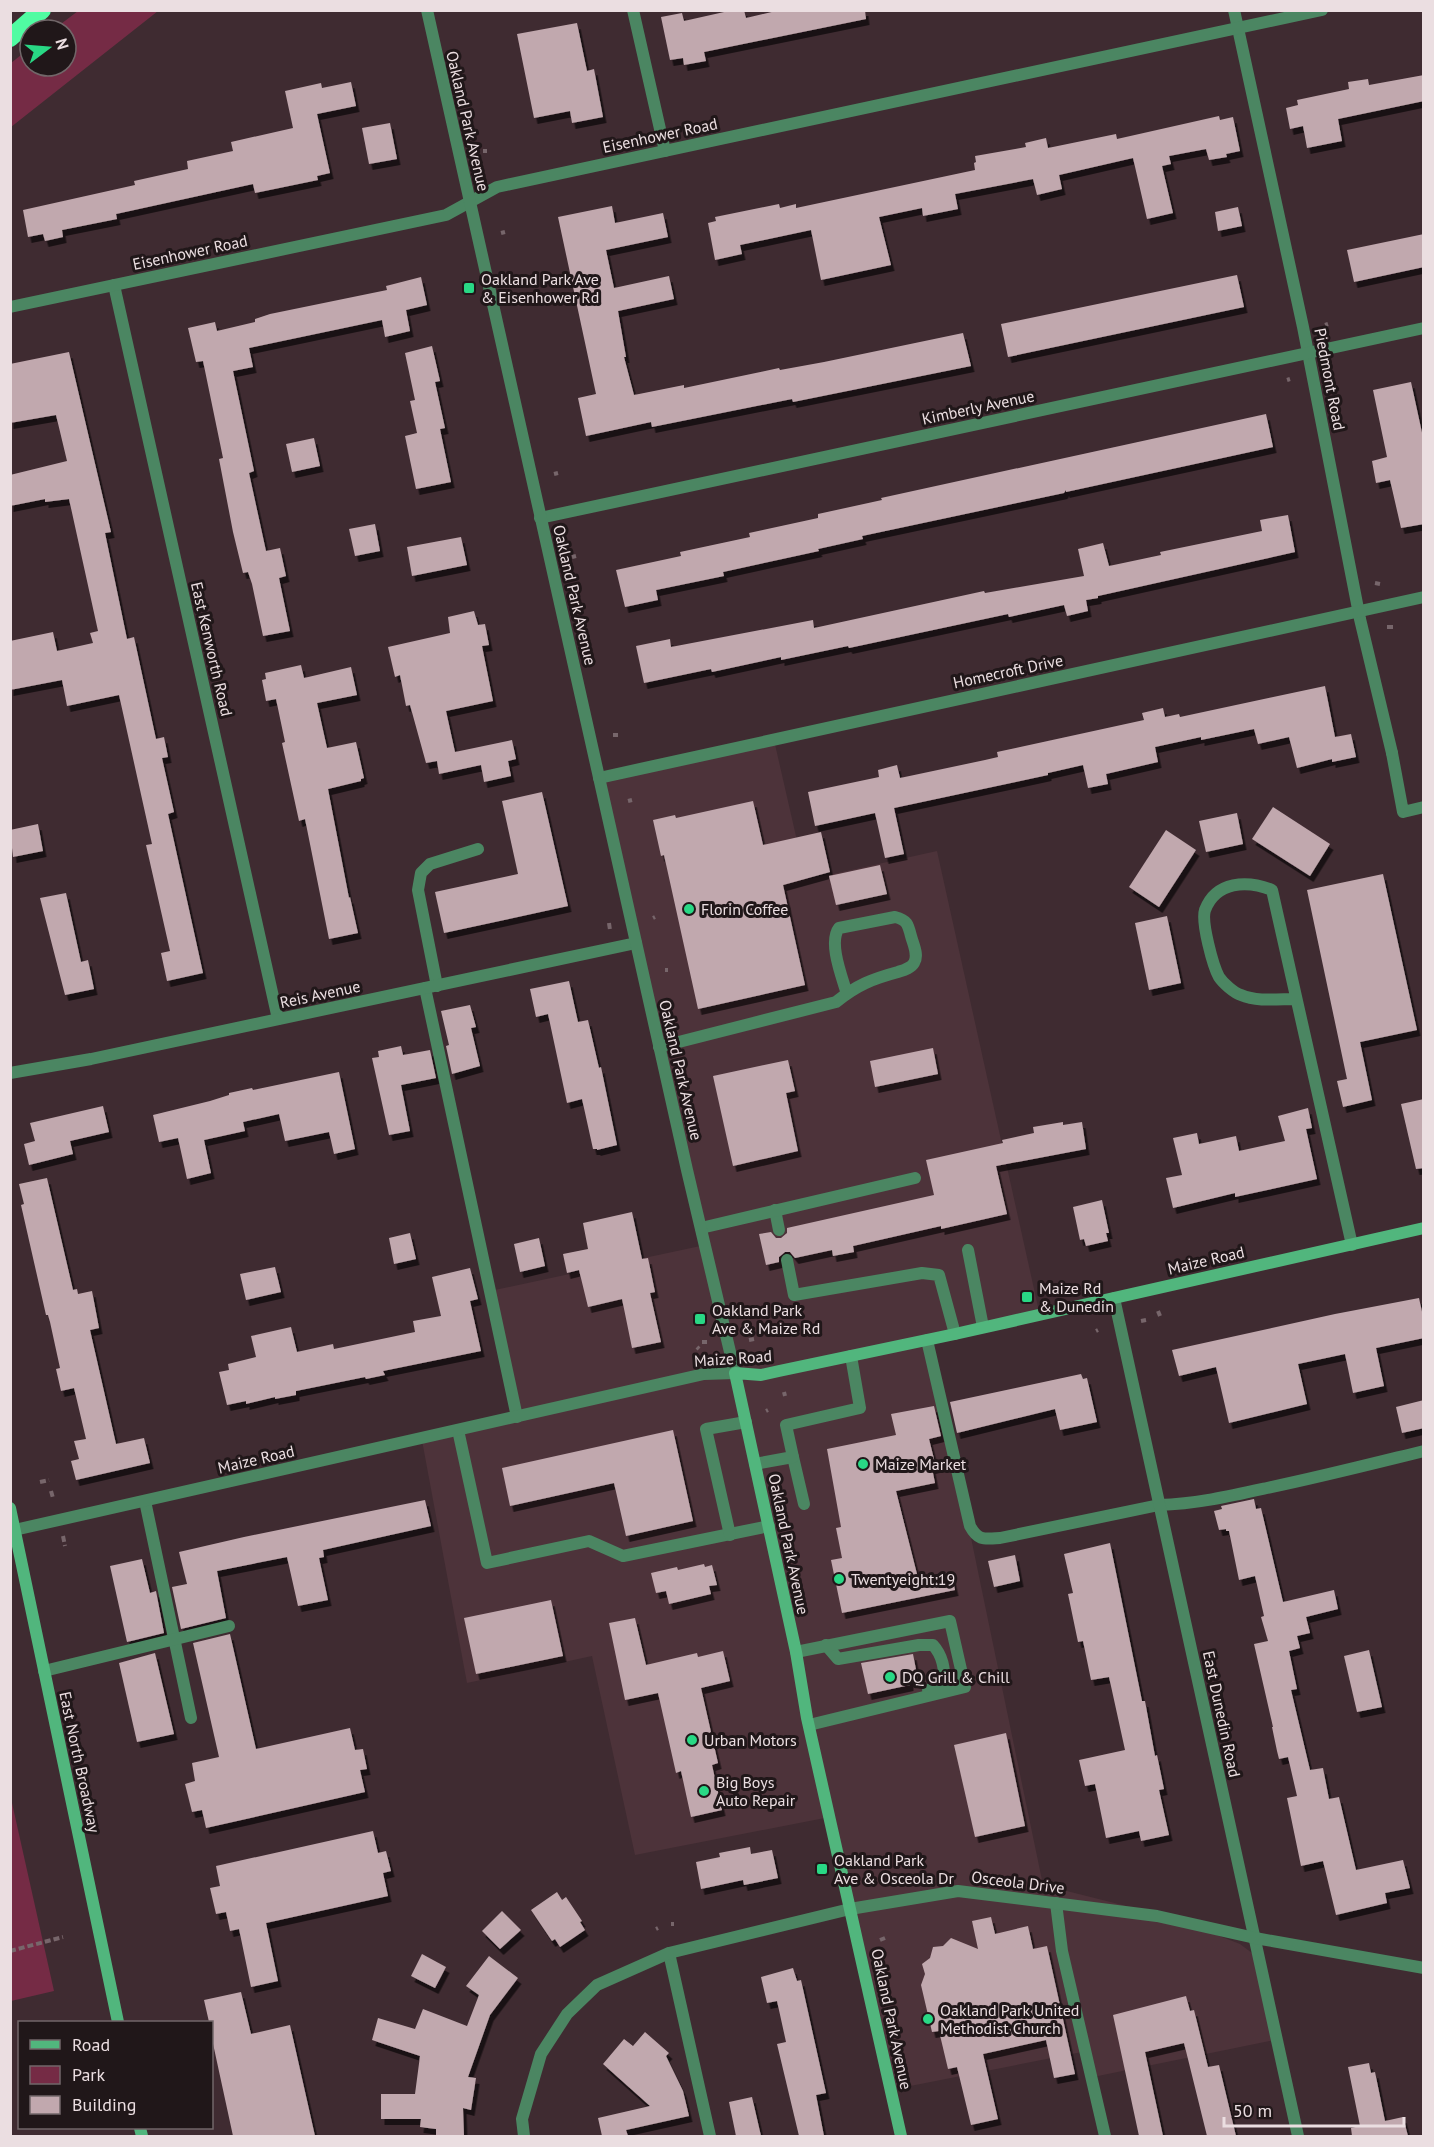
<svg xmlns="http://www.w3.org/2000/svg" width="1434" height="2147" viewBox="0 0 1434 2147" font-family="'PT Sans',sans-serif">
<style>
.built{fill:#4d333a}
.green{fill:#752b45}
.building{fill:#c1a8ae;filter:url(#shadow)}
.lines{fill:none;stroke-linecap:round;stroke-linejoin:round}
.path{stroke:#77666b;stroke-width:4;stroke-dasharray:6 3;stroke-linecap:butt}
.lane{stroke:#4b8662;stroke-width:12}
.street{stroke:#4b8662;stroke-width:12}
.secondary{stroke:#51b67d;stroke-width:12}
.highway{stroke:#50fca2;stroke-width:18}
.poi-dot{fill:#29d885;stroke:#201719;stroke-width:2}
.labels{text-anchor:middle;stroke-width:6;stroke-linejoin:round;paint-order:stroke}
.street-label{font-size:16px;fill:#ebdee1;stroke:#201719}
.poi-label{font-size:16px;fill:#ebdee1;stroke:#201719;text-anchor:start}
</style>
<defs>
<filter id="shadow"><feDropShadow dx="3.5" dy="6" stdDeviation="0" flood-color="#0009"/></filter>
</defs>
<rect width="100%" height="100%" fill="#3f2b31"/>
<polygon class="built" points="774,740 806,880 937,851 1040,1316 930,1340 1043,1885 1170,1917 1240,1944 1260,1959 1279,2039 1093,2077 1087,2051 890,2090 835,1816 635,1855 592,1656 467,1683 421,1435 514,1416 490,1291 705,1245 603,777"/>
<g class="green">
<polygon points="78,11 158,11 11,127 11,63 30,48 30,66 66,66 66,30 53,30"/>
<polygon points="10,1794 54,1991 11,2001 10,2001"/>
</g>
<g class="building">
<polygon points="733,10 744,10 746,18 780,10 865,10 866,19 704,52 706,61 684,65 683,58 670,60 661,17 682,13 684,21"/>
<polygon points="577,23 587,71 594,69 603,117 572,123 570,111 534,118 517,34"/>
<polygon points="1424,75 1424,101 1338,119 1342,141 1307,148 1303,126 1290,129 1286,108 1298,105 1297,100 1349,89 1348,82 1368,79 1369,85"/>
<polygon points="351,82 356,106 317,114 330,173 317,176 318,180 255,193 253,184 116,214 117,219 62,230 63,237 45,241 43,234 28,237 23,210 135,185 134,181 188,169 187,161 233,151 231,142 293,128 285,91 321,83 322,88"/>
<polygon points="1219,116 1220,120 1233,117 1240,151 1226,154 1227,157 1209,160 1206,149 1169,156 1171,164 1162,166 1173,213 1147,219 1133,158 1059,175 1062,189 1037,195 1033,179 955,194 958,209 923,216 922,208 879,217 891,265 821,280 811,230 740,245 742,254 715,260 708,223 716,221 715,217 779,204 780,208 796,204 796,208 975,170 974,163 976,162 975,156 1026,147 1025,143 1046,138 1048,148 1116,134 1117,139"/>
<polygon points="390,123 397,159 369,164 362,128"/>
<polygon points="612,206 615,223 663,213 668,237 606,250 614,288 669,276 674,299 618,311 626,357 624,357 634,395 684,385 684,388 779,368 780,370 824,362 963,333 971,366 793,402 792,399 652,427 651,422 586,436 578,398 596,394 558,217"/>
<polygon points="1238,207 1242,226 1218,231 1215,212"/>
<polygon points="1424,234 1424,267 1354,282 1347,250"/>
<polygon points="1237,275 1244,307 1008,357 1001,324"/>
<polygon points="421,277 427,305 406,310 410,331 385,337 382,320 249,348 253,367 233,371 254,471 249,473 266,551 280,548 286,576 279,578 290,631 263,636 252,584 248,572 243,573 233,532 219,459 223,458 203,361 196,362 188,328 215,322 217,331 255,322 255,319 270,314 387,290 386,286"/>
<polygon points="432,346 440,381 435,382 445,428 440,429 451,482 416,489 405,436 417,433 410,401 415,400 405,353"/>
<polygon points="69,352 107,515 111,532 105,533 127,639 134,637 156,739 164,737 168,757 162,758 174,812 168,814 203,973 167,981 161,953 170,951 146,845 152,844 119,695 67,706 62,680 10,690 10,641 53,632 57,651 93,643 90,633 98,631 69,499 45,502 45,499 10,506 10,475 67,461 56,415 10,423 10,364"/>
<polygon points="1411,382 1424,442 1424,524 1401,528 1390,480 1376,483 1372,461 1387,457 1373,390"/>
<polygon points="1266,414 1273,447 1066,492 1066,490 1064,493 862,536 863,539 818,549 819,551 723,572 724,576 656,590 658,600 625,607 616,570 681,556 680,552 750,537 749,533 818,518 818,514 882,500 881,498"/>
<polygon points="314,438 320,466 292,472 286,444"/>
<polygon points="1288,515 1295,552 1098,596 1098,598 1086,600 1088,611 1067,616 1064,605 1009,617 1008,614 849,648 848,646 781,660 781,657 712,672 711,669 644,683 636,646 670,639 671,647 813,620 814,628 984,591 985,593 1084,576 1078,549 1103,543 1109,566 1161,555 1160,552 1262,531 1260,520"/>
<polygon points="375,524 380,551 355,556 349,529"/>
<polygon points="461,537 467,565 412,576 407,547"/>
<polygon points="474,611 478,625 485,624 489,645 482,646 493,701 446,711 455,752 512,740 516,759 508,761 511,776 484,782 481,765 439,774 437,761 426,763 410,705 406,706 400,675 395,677 388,647 450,633 448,617"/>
<polygon points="301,665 304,678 351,667 357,695 317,703 327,748 356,742 364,778 361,779 361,781 328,789 349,898 350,897 358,933 329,939 305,819 299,821 282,743 285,742 276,699 266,701 262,680 266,679 265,673"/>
<polygon points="1325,686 1335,737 1351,734 1356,757 1332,762 1332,759 1297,768 1289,737 1258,744 1254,729 1201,740 1201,737 1155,747 1158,762 1106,774 1108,784 1088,788 1083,765 1048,773 1048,775 894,808 904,854 885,858 875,813 815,826 808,792 879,777 878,770 897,765 900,778 985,760 998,757 997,752 1144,720 1142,713 1163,708 1165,717 1179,714 1180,717"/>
<polygon points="542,792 568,906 444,933 435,892 518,874 502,801"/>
<polygon points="753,801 763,845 821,832 830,872 783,885 805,985 698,1009 664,855 661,856 653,820 675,815 676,818"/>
<polygon points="1273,807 1330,844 1310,876 1252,839"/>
<polygon points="1237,813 1243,844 1206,852 1199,821"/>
<polygon points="38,824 43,851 13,857 10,830"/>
<polygon points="1166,830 1196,850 1159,907 1129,887"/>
<polygon points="880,865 887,894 836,905 829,876"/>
<polygon points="1383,874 1417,1030 1360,1042 1372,1100 1343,1107 1337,1081 1347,1079 1307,890"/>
<polygon points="66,893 81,962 88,960 94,989 65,995 40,898"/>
<polygon points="1167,916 1181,983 1149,990 1135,923"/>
<polygon points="569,981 578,1022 588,1020 599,1068 601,1067 617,1145 597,1150 597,1149 593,1149 582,1099 567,1103 548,1014 536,1017 530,989"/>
<polygon points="470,1005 476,1027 471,1028 480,1066 452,1074 446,1046 449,1045 441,1011"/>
<polygon points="401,1046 403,1055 430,1050 436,1078 401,1085 410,1131 389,1135 372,1058 379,1057 378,1051"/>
<polygon points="933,1048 938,1074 875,1087 870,1061"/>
<polygon points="788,1060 795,1091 786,1093 798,1151 733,1166 713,1076"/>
<polygon points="339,1072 355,1149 334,1154 329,1132 285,1141 279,1114 243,1122 245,1131 204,1140 211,1173 187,1179 178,1138 159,1142 153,1115 210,1101 229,1095 229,1093 252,1088 253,1090"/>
<polygon points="1424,1099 1424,1168 1416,1169 1401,1104"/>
<polygon points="103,1106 109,1132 70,1141 73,1154 29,1165 24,1144 35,1141 30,1123"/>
<polygon points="1308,1108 1312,1128 1306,1129 1317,1179 1235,1197 1235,1193 1173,1208 1166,1178 1182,1175 1173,1138 1197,1133 1199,1144 1236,1136 1239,1151 1285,1141 1278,1116"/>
<polygon points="1063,1122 1063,1125 1082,1122 1086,1149 996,1166 1007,1214 941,1229 941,1226 853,1246 854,1252 833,1256 832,1250 795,1258 790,1252 785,1252 779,1257 779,1262 766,1265 759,1234 771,1232 776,1238 781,1238 787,1233 787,1228 934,1195 926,1160 1003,1143 1002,1140 1034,1133 1033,1127"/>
<polygon points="47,1178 73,1290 77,1289 78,1294 92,1291 99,1328 90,1330 116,1444 144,1438 150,1463 76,1480 71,1461 79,1459 74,1441 86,1439 74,1388 61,1391 56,1369 60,1368 50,1322 48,1315 46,1315 21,1205 24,1204 19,1184"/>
<polygon points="1102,1200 1109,1233 1106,1233 1108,1241 1086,1246 1084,1239 1080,1240 1073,1207"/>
<polygon points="632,1212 642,1259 648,1258 655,1292 650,1293 661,1342 632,1348 622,1299 588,1307 579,1270 567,1273 563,1254 588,1249 583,1223"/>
<polygon points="410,1233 416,1259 394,1264 389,1238"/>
<polygon points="539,1238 545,1266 520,1272 514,1244"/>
<polygon points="275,1267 281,1292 246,1300 240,1274"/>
<polygon points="470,1268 478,1299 470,1301 481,1351 383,1371 385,1375 366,1379 365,1377 296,1391 296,1395 275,1399 275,1397 246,1404 246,1401 227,1405 219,1372 229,1370 228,1364 256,1357 251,1336 291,1327 297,1352 333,1344 334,1349 415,1332 413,1321 441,1316 432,1277"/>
<polygon points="1419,1298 1424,1321 1424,1338 1376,1348 1384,1386 1353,1393 1345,1354 1298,1364 1307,1404 1229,1423 1216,1367 1179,1376 1172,1350 1335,1314"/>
<polygon points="1081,1374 1083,1379 1087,1378 1097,1422 1060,1430 1055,1409 957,1433 950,1402"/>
<polygon points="1424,1400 1424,1428 1402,1433 1396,1407"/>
<polygon points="934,1406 941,1436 929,1439 936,1467 932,1468 935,1483 896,1491 918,1578 951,1572 955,1590 842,1613 831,1560 842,1558 836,1528 841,1527 827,1449 896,1435 891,1414"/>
<polygon points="673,1430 693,1521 626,1536 614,1483 510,1506 502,1468"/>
<polygon points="1254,1499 1256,1509 1261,1508 1283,1602 1334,1590 1338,1609 1306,1617 1310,1633 1297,1636 1300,1648 1289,1651 1297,1689 1291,1690 1310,1770 1323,1768 1329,1799 1339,1797 1356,1870 1403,1860 1410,1888 1385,1893 1387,1903 1336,1915 1323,1861 1301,1866 1287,1798 1297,1796 1288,1757 1279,1759 1277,1751 1272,1727 1273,1727 1254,1644 1268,1641 1261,1617 1264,1616 1255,1576 1239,1580 1229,1531 1226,1531 1226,1529 1219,1530 1214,1511 1222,1509 1221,1506"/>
<polygon points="425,1500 431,1526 323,1550 324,1557 319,1558 328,1600 298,1606 287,1557 217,1571 226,1618 181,1629 172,1587 187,1584 179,1552 244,1537"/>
<polygon points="1110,1543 1142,1701 1145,1701 1155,1756 1157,1755 1164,1789 1159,1790 1169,1835 1141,1841 1139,1831 1106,1838 1095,1784 1085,1786 1079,1760 1125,1750 1109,1677 1091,1680 1083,1641 1078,1642 1068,1594 1073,1593 1064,1554"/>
<polygon points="1015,1555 1020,1581 994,1587 988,1561"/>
<polygon points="142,1559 150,1593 156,1591 164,1633 127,1642 110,1566"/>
<polygon points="704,1564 705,1567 712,1565 717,1585 709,1586 711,1594 669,1604 666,1591 656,1593 651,1573 677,1567 678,1570"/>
<polygon points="551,1600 563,1656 476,1674 464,1618"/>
<polygon points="635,1618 646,1665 697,1653 698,1657 723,1651 730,1681 701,1688 718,1763 712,1765 722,1810 691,1817 681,1771 676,1773 658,1693 625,1700 609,1623"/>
<polygon points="230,1634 256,1749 350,1728 355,1750 363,1749 367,1769 360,1770 365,1792 206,1828 202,1810 192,1812 185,1784 195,1781 192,1763 219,1757 193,1643"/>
<polygon points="1369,1650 1382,1707 1357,1712 1344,1656"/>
<polygon points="155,1653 174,1734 137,1742 119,1663"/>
<polygon points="913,1654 918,1680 910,1681 910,1685 868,1694 861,1663"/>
<polygon points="1006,1733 1025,1826 975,1837 954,1745"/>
<polygon points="373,1831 378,1853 386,1851 391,1871 383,1873 388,1896 266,1923 278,1981 251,1987 239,1929 230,1931 226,1912 216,1914 210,1888 220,1886 216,1866"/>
<polygon points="750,1847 751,1854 772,1850 778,1878 744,1885 743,1880 701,1889 696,1862 720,1857 719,1853"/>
<polygon points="557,1892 562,1900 566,1897 582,1921 580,1922 585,1930 560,1947 555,1939 552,1941 531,1910"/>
<polygon points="502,1911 521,1930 500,1949 482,1931"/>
<polygon points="991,1917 995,1934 1028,1926 1033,1949 1047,1946 1075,2074 1054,2078 1046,2040 983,2054 998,2119 971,2125 957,2067 948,2069 939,2031 932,2032 921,1985 925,1974 922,1964 930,1958 933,1947 943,1946 951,1938 978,1949 972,1921"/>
<polygon points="422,1954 446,1967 435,1988 411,1976"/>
<polygon points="489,1956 518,1978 490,2015 468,2077 476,2078 471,2110 463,2108 464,2136 436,2136 436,2129 420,2127 421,2119 381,2119 381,2094 415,2094 420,2056 372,2040 378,2018 415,2029 423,2009 467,2026 479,1995 466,1986"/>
<polygon points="793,1968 797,1981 801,1980 826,2093 816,2095 824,2136 799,2136 777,2044 786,2042 777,2001 767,2003 761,1977"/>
<polygon points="241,1992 251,2034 290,2025 315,2136 233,2136 212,2039 212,2022 209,2022 204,2000"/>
<polygon points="1186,1996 1190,2011 1194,2010 1208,2067 1219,2065 1236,2136 1207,2136 1184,2043 1145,2052 1163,2136 1139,2136 1113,2015"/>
<polygon points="645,2032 669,2053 666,2056 683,2091 689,2116 626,2130 628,2136 602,2136 598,2118 650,2106 603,2064 624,2039 633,2046"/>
<polygon points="1369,2063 1371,2073 1375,2072 1385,2121 1403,2117 1408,2136 1352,2136 1351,2128 1360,2126 1348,2067"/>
<polygon points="752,2097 761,2136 736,2136 729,2102"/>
</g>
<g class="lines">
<g class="path">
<polyline points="483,151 487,151"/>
<polyline points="501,233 505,232"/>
<polyline points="1325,325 1328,324"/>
<polyline points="1287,380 1290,379"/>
<polyline points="554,474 558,473"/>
<polyline points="572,557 576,556"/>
<polyline points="1375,583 1380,584"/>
<polyline points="1387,627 1394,627"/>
<polyline points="613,735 618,735"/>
<polyline points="628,801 632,800"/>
<polyline points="653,918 655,917"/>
<polyline points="609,923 610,930"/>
<polyline points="665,970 668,970"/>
<polyline points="1158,1311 1160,1316"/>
<polyline points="1141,1321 1146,1320"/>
<polyline points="1096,1331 1098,1330"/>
<polyline points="749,1340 754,1339"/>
<polyline points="702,1342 707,1342"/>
<polyline points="697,1347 699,1349"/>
<polyline points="784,1392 785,1396"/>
<polyline points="766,1411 768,1410"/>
<polyline points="40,1482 49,1480"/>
<polyline points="51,1491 53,1498"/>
<polyline points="63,1536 65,1546"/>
<polyline points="671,1924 674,1924"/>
<polyline points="656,1929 658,1928"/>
<polyline points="880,1940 885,1938"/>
<polyline points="10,1951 63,1937"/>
</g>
<g class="lane">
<polyline points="633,10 665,151"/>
<polyline points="1392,753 1403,812 1424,807"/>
<polyline points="437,986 418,890 421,873 430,864 478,849"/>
<polyline points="425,988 517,1417"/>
<path d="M1296,999C1279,999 1257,1002 1241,995C1234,993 1223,983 1219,977C1213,966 1201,922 1205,910C1216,881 1247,880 1272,890L1352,1245"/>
<path d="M659,1047L836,1002C857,985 872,979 898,972C904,970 911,968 914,963C919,955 913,944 911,936C908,924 907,920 895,917L839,928C828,942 842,977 847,994"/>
<polyline points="775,1210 779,1230"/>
<polyline points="701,1228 915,1178"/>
<polyline points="968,1250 983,1327"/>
<polyline points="787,1260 794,1295 922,1273 939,1275 955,1334"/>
<path d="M927,1340L970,1526C978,1541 984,1539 1000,1538L1159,1505C1196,1504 1231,1496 1267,1488C1320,1477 1371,1464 1424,1451"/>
<polyline points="458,1430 487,1563 589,1541 623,1556 769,1526"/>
<polyline points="793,1457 804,1504"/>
<polyline points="755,1464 793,1457 786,1425 860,1408 851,1356"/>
<polyline points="145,1501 191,1718"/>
<polyline points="730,1535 706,1429 746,1422"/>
<path d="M826,1645L838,1659L919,1645H933C943,1656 944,1668 945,1682L940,1687L928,1690"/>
<polyline points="796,1652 950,1621 965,1687 809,1725"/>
<polyline points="44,1671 229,1626"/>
<polyline points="1056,1903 1062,1951 1105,2136"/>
<polyline points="669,1953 710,2136"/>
</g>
<g class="street">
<polyline points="1234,10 1303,327 1360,619 1392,753"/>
<polyline points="114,285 278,1019"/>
<polyline points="10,307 446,215 497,187 1322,10"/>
<polyline points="540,518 1424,328"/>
<polyline points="599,778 1424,597"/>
<polyline points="10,1073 91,1059 636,943"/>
<polyline points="1114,1298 1298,2136"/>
<polyline points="10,1531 704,1374 735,1373 687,1170 427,10"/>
<polyline points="524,2136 522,2119 541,2054 567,2014 597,1985 669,1953 850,1909 958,1891 1157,1916 1255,1938 1424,1968"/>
</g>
<g class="secondary">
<polyline points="10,1508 118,2022"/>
<polyline points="140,2128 142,2136"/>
<polyline points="901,2136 807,1718 796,1652 735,1373 761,1375 779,1371 955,1334 1424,1228"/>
</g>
<polyline class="highway" points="10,38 42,10"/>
</g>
<g class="poi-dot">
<rect x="463" y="282" width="12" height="12" rx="3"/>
<circle cx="689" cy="909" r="6"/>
<rect x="1021" y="1291" width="12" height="12" rx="3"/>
<rect x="694" y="1313" width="12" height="12" rx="3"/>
<circle cx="863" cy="1464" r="6"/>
<circle cx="839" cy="1579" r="6"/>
<circle cx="890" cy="1677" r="6"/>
<circle cx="692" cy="1740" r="6"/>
<circle cx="704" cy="1791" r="6"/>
<rect x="816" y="1863" width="12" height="12" rx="3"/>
<circle cx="928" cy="2019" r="6"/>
</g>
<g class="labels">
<g class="street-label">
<text transform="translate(468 121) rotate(77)" y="6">Oakland Park Avenue</text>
<text transform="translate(660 135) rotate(-12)" y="6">Eisenhower Road</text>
<text transform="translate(190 252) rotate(-12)" y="6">Eisenhower Road</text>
<text transform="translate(1330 379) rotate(79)" y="6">Piedmont Road</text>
<text transform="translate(978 407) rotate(-12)" y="6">Kimberly Avenue</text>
<text transform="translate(575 595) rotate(77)" y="6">Oakland Park Avenue</text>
<text transform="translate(212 649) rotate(77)" y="6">East Kenworth Road</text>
<text transform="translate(1008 671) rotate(-12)" y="6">Homecroft Drive</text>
<text transform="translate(320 994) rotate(-12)" y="6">Reis Avenue</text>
<text transform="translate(681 1070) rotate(77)" y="6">Oakland Park Avenue</text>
<text transform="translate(1206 1260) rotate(-13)" y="6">Maize Road</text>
<text transform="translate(733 1358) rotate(-4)" y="6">Maize Road</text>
<text transform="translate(256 1459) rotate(-13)" y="6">Maize Road</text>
<text transform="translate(789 1544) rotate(78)" y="6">Oakland Park Avenue</text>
<text transform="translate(1222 1714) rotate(78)" y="6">East Dunedin Road</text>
<text transform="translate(80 1762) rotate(78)" y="6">East North Broadway</text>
<text transform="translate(1018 1882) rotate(7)" y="6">Osceola Drive</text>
<text transform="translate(892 2019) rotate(78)" y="6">Oakland Park Avenue</text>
</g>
<g class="poi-label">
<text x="481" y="285">Oakland Park Ave<tspan x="481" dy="18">&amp; Eisenhower Rd</tspan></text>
<text x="701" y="915">Florin Coffee</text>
<text x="1039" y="1294">Maize Rd<tspan x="1039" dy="18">&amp; Dunedin</tspan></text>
<text x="712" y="1316">Oakland Park<tspan x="712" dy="18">Ave &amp; Maize Rd</tspan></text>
<text x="875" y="1470">Maize Market</text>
<text x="851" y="1585">Twentyeight:19</text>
<text x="902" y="1683">DQ Grill &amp; Chill</text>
<text x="704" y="1746">Urban Motors</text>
<text x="716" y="1788">Big Boys<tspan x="716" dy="18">Auto Repair</tspan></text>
<text x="834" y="1866">Oakland Park<tspan x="834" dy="18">Ave &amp; Osceola Dr</tspan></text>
<text x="940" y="2016">Oakland Park United<tspan x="940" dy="18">Methodist Church</tspan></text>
</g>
</g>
<rect width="1434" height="2147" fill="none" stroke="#ebdee1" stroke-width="24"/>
<rect x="18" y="2021" width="195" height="108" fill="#201719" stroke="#716769" stroke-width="1.5"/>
<rect x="30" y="2040" width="30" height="9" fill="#51b67d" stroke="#716769" stroke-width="1.5"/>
<text x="72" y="2051" font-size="18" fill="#ebdee1">Road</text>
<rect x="30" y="2066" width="30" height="18" fill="#752b45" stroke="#716769" stroke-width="1.5"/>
<text x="72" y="2081" font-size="18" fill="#ebdee1">Park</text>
<rect x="30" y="2096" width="30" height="18" fill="#c1a8ae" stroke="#716769" stroke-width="1.5"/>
<text x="72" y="2111" font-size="18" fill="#ebdee1">Building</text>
<g transform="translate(48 48) rotate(74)"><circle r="28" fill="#201719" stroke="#716769" stroke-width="1.5"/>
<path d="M0-4.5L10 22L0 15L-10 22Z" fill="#29d885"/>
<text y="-9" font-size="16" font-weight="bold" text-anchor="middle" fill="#ebdee1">N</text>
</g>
<path d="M1224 2117v9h180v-9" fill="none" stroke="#ebdee1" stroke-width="3"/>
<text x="1233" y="2117" font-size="18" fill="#ebdee1" stroke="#201719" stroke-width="4.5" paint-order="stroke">50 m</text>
</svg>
